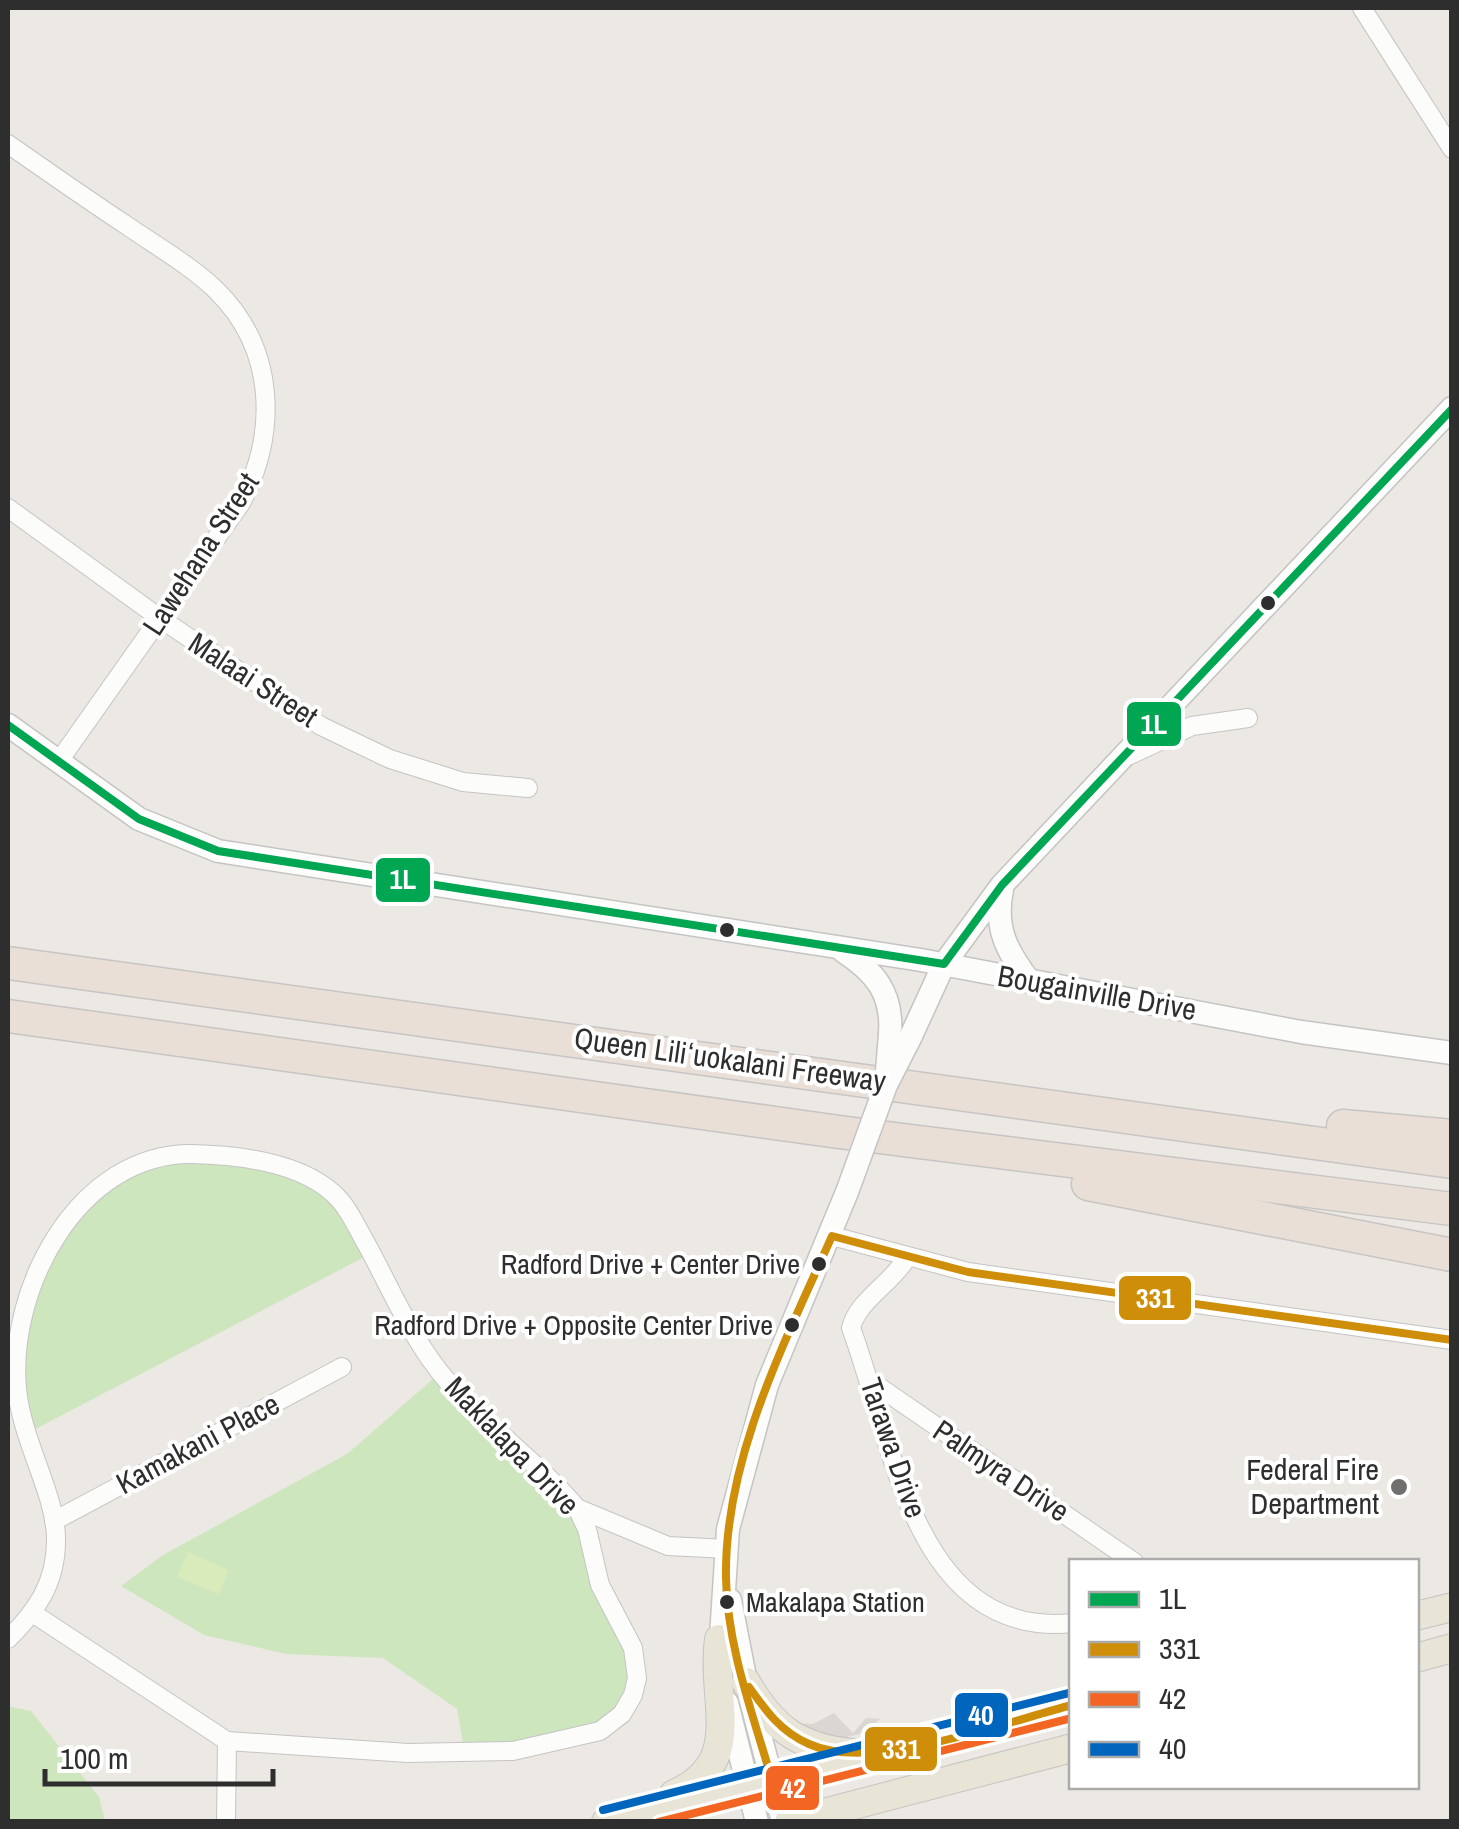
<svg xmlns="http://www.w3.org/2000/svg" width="1459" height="1829" viewBox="0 0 1459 1829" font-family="'Archivo Narrow',sans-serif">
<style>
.green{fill:#cee6be}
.pitch{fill:#d9eabb}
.plaza{fill:#dad6d2}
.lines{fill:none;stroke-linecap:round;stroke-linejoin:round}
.minor-casing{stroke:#c5c4c5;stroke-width:20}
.tertiary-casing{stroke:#c5c4c5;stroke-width:25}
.primary-casing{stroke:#c6c5c4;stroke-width:30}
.motorway-casing{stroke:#c6c5c4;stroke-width:35}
.minor{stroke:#fcfcfb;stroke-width:18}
.tertiary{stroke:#fcfcfb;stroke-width:22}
.primary{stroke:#e8e4d6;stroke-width:28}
.motorway{stroke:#eadfd6;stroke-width:32}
.tertiary-bridge-casing{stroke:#c5c4c5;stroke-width:25;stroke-linecap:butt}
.tertiary-bridge{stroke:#fcfcfb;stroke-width:22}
.bus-1-casing{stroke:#fff;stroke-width:15}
.bus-2-casing{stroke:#fff;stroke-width:15}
.bus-3-casing{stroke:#fff;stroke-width:15}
.bus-4-casing{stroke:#fff;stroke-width:15}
.bus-1{stroke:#00a651;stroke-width:8}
.bus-2{stroke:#cf8e09;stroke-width:8}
.bus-3{stroke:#f26522;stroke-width:8}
.bus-4{stroke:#0065bd;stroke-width:8}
.bus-dot{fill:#2e2e2e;stroke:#fff;stroke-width:4}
.poi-dot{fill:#706f6e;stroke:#fff;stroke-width:4}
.labels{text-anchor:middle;stroke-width:8;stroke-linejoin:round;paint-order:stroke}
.bus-label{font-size:28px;fill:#2e2e2e;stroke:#fff;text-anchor:end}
.street-label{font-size:30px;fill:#2e2e2e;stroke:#fff}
.poi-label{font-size:30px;fill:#2e2e2e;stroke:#fff;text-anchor:end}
.line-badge{stroke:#fff;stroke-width:4}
.badge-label{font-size:28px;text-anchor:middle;font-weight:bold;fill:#fff}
</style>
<rect width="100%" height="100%" fill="#ece8e4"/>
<g class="green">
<polygon points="147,1160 257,1161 336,1195 372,1253 24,1435 26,1309 77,1207"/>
<polygon points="441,1372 561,1488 637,1671 614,1721 465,1755 457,1709 383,1658 286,1654 204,1635 121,1586 163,1555 347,1454"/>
<polygon points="8,1706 31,1711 99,1797 105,1821 8,1821"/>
</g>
<polygon class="pitch" points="188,1552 229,1570 219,1594 177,1577"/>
<polygon class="plaza" points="834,1713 853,1733 866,1718 881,1719 859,1734 835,1740 793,1723 813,1724"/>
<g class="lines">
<g class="minor-casing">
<g id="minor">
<polyline points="1362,8 1452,149"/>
<path d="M8,144C48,172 88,200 129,227C158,247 191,266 216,290C276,349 278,433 241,503L59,761"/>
<polyline points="8,508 161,619 321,726 390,759 463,782 528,788"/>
<polyline points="1130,755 1192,726 1248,718"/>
<polyline points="832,1236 968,1272 1452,1340"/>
<path d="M906,1259C891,1284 858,1300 851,1328C892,1436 913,1639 1072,1623"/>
<polyline points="869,1380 1134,1562"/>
<polyline points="577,1508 668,1546 727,1549"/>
<polyline points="54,1521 342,1367"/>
<path d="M8,1639C36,1612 56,1583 56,1541C57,1496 21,1440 17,1388C8,1287 79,1153 192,1154C238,1155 299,1162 334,1194C349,1208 357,1228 367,1245C392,1291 413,1342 448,1382C487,1427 538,1462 577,1508L587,1529L600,1585L633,1648L637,1678L633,1695L622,1714L600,1731L513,1751L408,1753L227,1741L34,1614"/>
<polyline points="226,1822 227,1741"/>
</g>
</g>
<g class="tertiary-casing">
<g id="tertiary">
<polyline points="8,725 139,819 218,851 921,960 1301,1032 1452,1053"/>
<path d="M1002,890C994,928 1007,952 1030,982"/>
<path d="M843,951C875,972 893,993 890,1034"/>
<polyline points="911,1036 944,964 1002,885 1452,408"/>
<polyline points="730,1600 746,1682 783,1822"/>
<polyline points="720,1652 728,1529 767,1385 847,1192"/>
<polyline points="727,1703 757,1822"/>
</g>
</g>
<g class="primary-casing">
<g id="primary">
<polyline points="1416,1616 1452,1607"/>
<polyline points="1416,1658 1452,1648"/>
<path d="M746,1682C772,1728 800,1749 854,1753"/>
<path d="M674,1794C747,1762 710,1702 719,1639"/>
<polyline points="606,1822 1072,1705"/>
<polyline points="789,1822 1072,1748"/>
</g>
</g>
<g class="motorway-casing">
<g id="motorway">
<polyline points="8,963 1452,1162"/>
<polyline points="8,1016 839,1132 1452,1209"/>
<polyline points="1343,1126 1452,1136"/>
<polyline points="1088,1184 1452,1255"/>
</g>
</g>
<use href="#minor" class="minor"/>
<use href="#tertiary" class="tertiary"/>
<use href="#primary" class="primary"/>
<use href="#motorway" class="motorway"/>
<g class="tertiary-bridge-casing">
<g id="tertiary-bridge">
<polyline points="887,1071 890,1034"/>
<polyline points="847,1192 886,1085 911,1036"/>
</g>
</g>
<use href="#tertiary-bridge" class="tertiary-bridge"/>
<g class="bus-1-casing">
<polyline id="bus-1" points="8,725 139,819 218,851 944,964 1002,885 1452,409"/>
</g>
<g class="bus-2-casing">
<g id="bus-2">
<path d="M749,1687C766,1711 781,1732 809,1744C872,1773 1005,1722 1072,1705"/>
<path d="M772,1780C753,1715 727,1646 726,1578C724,1459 785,1342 832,1236L968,1272L1452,1340"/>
</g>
</g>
<g class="bus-3-casing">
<polyline id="bus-3" points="659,1822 1072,1718"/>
</g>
<g class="bus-4-casing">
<polyline id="bus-4" points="603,1810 1069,1693"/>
</g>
<use href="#bus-1" class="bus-1"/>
<use href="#bus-2" class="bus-2"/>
<use href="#bus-3" class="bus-3"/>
<use href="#bus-4" class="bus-4"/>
</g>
<g class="bus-dot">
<circle cx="1268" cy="603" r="9"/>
<circle cx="727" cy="930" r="9"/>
<circle cx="819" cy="1264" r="9"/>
<circle cx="792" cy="1325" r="9"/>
<circle cx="727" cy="1602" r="9"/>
</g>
<circle class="poi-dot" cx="1399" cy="1487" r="10"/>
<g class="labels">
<g class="bus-label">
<text x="800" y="1274">Radford Drive + Center Drive</text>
<text x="773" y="1335">Radford Drive + Opposite Center Drive</text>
<text x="746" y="1612" text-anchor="start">Makalapa Station</text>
</g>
<g class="street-label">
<text transform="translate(201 554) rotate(-57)" y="10">Lawehana Street</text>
<text transform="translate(253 680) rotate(33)" y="10">Malaai Street</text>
<text transform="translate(1097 993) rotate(10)" y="10">Bougainville Drive</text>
<text transform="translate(730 1060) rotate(8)" y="10">Queen Liliʻuokalani Freeway</text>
<text transform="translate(198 1444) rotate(-28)" y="10">Kamakani Place</text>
<text transform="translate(512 1446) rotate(46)" y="10">Maklalapa Drive</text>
<text transform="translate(893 1448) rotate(71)" y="10">Tarawa Drive</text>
<text transform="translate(1001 1471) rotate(34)" y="10">Palmyra Drive</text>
</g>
<g class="poi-label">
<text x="1379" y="1480">Federal Fire<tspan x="1379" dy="34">Department</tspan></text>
</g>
</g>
<g class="line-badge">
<rect x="1125" y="700" width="58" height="48" rx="10" fill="#00a651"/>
<rect x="374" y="856" width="58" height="48" rx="10" fill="#00a651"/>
<rect x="1117" y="1274" width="76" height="48" rx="10" fill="#cf8e09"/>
<rect x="953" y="1691" width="57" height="48" rx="10" fill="#0065bd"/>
<rect x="863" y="1725" width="76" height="48" rx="10" fill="#cf8e09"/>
<rect x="764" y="1764" width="57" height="48" rx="10" fill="#f26522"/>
</g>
<g class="badge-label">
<text x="1154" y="734">1L</text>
<text x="403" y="889">1L</text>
<text x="1155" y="1308">331</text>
<text x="981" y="1725">40</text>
<text x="901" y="1759">331</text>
<text x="793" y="1798">42</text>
</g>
<rect width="1459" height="1829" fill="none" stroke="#2e2e2e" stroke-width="20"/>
<rect x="1069" y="1559" width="350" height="230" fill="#ffffff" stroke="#ababab" stroke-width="2.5"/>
<rect x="1089" y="1592" width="50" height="15" fill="#00a651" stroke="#ababab" stroke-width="2.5"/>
<text x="1159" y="1609" font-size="30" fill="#2e2e2e">1L</text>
<rect x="1089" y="1642" width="50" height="15" fill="#cf8e09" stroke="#ababab" stroke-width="2.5"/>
<text x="1159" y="1659" font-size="30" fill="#2e2e2e">331</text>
<rect x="1089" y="1692" width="50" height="15" fill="#f26522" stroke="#ababab" stroke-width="2.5"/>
<text x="1159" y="1709" font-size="30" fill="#2e2e2e">42</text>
<rect x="1089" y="1742" width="50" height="15" fill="#0065bd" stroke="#ababab" stroke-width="2.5"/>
<text x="1159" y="1759" font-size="30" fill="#2e2e2e">40</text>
<path d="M45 1769v15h228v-15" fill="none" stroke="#2e2e2e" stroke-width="5"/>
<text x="60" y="1769" font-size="30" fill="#2e2e2e" stroke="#ffffff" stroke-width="8" paint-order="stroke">100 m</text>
</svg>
